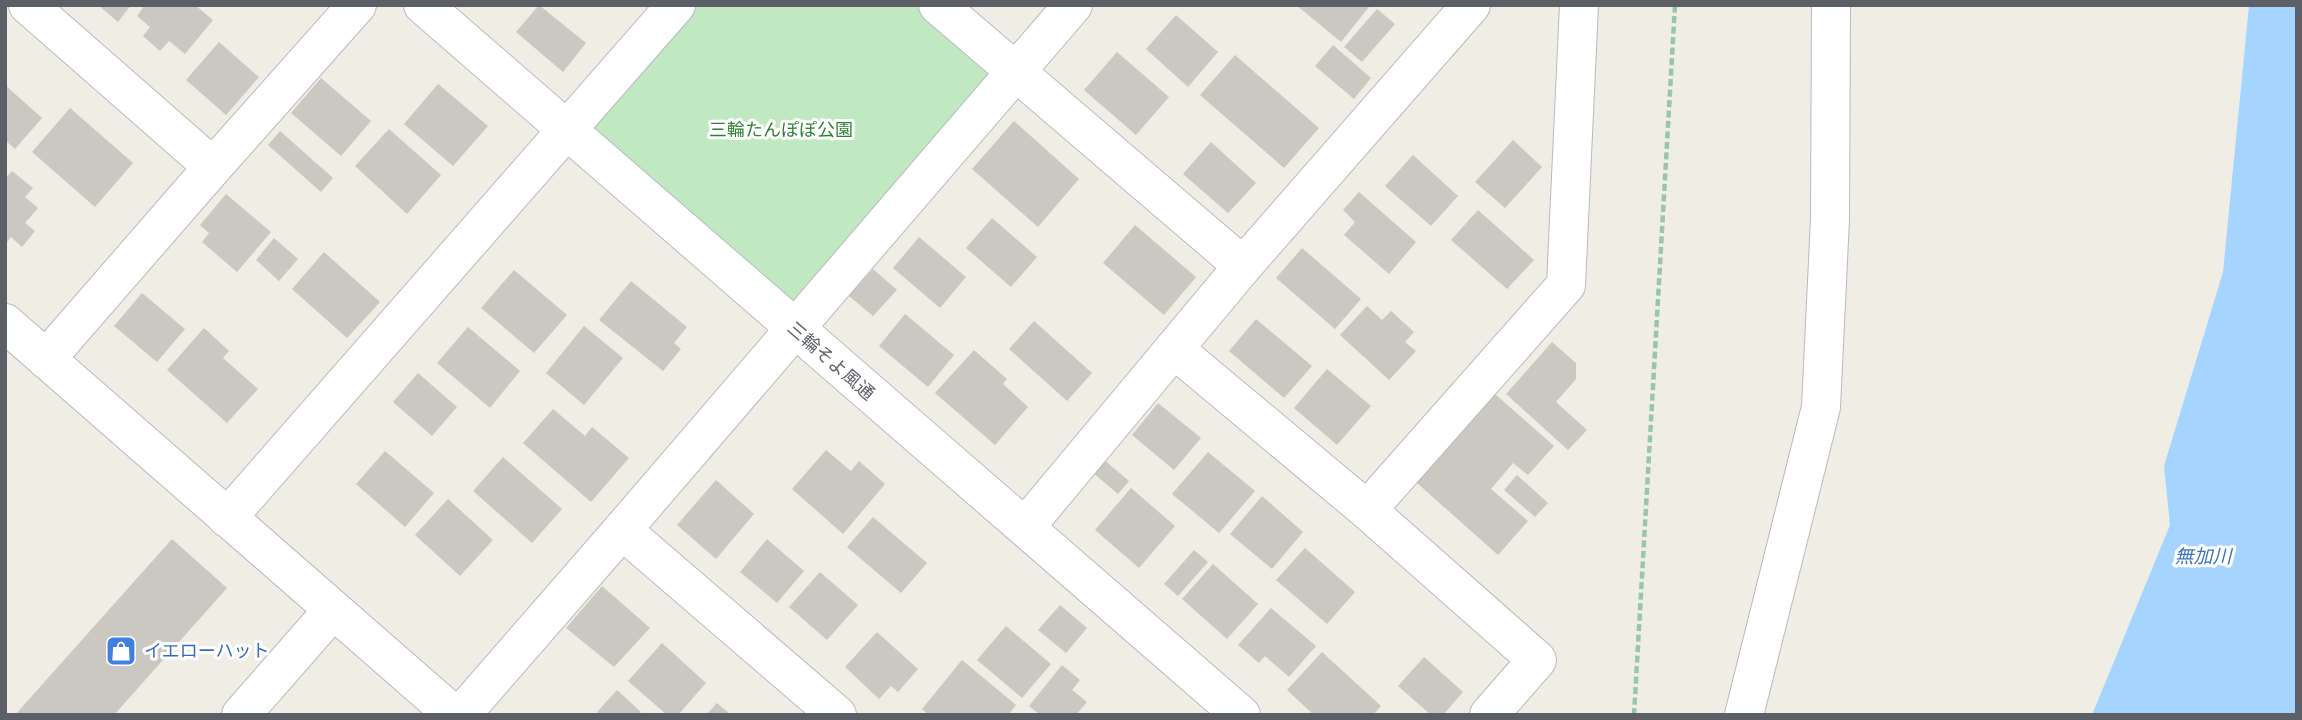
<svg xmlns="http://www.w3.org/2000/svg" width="2302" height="720" viewBox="0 0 2302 720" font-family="Poppins,'Noto Sans JP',sans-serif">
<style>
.green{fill:#c0e8c1}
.water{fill:#a5d5ff}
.building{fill:#cac8c1}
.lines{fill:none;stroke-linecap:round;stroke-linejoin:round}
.minor-casing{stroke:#b7babf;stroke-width:40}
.path{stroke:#97c7a7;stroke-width:4.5;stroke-dasharray:7 3.5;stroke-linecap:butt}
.minor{stroke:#fff;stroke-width:38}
.labels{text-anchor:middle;stroke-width:6;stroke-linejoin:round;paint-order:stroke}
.park-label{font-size:18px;fill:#308236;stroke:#fff}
.street-label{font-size:18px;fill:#5c6066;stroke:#fff}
.shop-label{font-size:18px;fill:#366cbe;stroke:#fff;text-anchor:start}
.water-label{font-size:19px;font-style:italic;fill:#3c74b7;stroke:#fff}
</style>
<rect width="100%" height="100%" fill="#f0ede4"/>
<polygon class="green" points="695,5 915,5 994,72 792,307 588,126"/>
<polygon class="water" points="2249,5 2297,5 2297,715 2092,715 2170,525 2164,466 2223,272"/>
<g class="building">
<polygon points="98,5 131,5 118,22"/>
<polygon points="145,5 195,5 213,20 185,54 169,41 160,51 143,36 150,27 137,16"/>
<polygon points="539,5 586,43 563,72 516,32"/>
<polygon points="1296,5 1367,5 1369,7 1341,42"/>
<polygon points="1377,9 1395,24 1362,62 1344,47"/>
<polygon points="1176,15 1218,52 1188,87 1146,49"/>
<polygon points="219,42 259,77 226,115 186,80"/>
<polygon points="1333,45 1371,78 1354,99 1315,66"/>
<polygon points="1117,52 1169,97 1136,135 1084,90"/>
<polygon points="1235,55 1319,128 1284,168 1200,95"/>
<polygon points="321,78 371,121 341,156 291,113"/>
<polygon points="438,84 488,126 453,166 404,124"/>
<polygon points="5,85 42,118 15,149 5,140"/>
<polygon points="70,108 133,163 95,207 32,152"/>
<polygon points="1014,121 1079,179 1038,227 972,169"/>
<polygon points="389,129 441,175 407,214 355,166"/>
<polygon points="280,131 333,178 321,192 268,145"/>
<polygon points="1513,140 1542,167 1505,208 1475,182"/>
<polygon points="1211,142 1256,183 1228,213 1183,174"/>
<polygon points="1413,155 1458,196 1431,226 1385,186"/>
<polygon points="12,171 33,188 25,197 38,208 25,223 35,231 22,247 11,237 5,244 5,179"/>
<polygon points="1359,192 1416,242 1389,274 1344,235 1355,222 1343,210"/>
<polygon points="226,194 271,232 237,272 202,242 209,233 200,225"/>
<polygon points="1478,210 1534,260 1507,289 1451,240"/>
<polygon points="992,218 1037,257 1011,287 966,248"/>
<polygon points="1135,225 1196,277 1164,315 1103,263"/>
<polygon points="919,237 966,277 940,308 893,268"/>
<polygon points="274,238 298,259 279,281 256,260"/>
<polygon points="1302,248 1361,299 1335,329 1276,278"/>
<polygon points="324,252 380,302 347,338 292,289"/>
<polygon points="873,269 897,290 873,316 849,296"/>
<polygon points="514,270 567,315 534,353 481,308"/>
<polygon points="631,281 687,327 674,343 681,349 663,371 599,320"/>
<polygon points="142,293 185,329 157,362 114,326"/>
<polygon points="1367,306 1382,320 1391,311 1414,332 1405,342 1416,351 1389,380 1340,335"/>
<polygon points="905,314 954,355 928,387 879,346"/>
<polygon points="1256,319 1312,366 1284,398 1229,351"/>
<polygon points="1034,321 1092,373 1067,401 1009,349"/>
<polygon points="584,326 623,358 584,405 546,373"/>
<polygon points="468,327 520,371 490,408 437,363"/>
<polygon points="204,328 229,351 223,358 258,389 227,423 167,370"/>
<polygon points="1552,342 1576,363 1576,379 1556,402 1587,430 1568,450 1506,394"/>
<polygon points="974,350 1007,379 1003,384 1028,407 995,445 935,393"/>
<polygon points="1327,369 1371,406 1337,445 1294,408"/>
<polygon points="418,373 457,407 432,436 393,402"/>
<polygon points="1495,394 1554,446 1528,475 1513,463 1491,489 1528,521 1498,555 1417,483"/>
<polygon points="1158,403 1201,438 1174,470 1132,435"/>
<polygon points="553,409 585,436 592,427 629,458 591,502 523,443"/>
<polygon points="826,450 851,471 859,461 885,484 843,534 792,489"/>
<polygon points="385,451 434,493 405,527 356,484"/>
<polygon points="1208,452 1255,491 1219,533 1172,494"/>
<polygon points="503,457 562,509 532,543 473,491"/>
<polygon points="1103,459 1129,481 1118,494 1092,472"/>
<polygon points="1517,475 1548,503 1535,517 1504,490"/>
<polygon points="716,480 754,514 716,559 677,525"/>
<polygon points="1131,488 1175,526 1139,568 1095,530"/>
<polygon points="1262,496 1303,532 1272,569 1230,534"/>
<polygon points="448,499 493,540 460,576 415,535"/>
<polygon points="873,517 927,563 901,593 847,547"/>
<polygon points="172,539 227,588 114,715 15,715"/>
<polygon points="767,539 804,571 777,603 740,572"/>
<polygon points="1305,548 1355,592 1327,624 1276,580"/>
<polygon points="1194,550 1208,562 1178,596 1164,584"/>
<polygon points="1213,564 1258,604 1227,639 1182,599"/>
<polygon points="820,572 858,605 827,640 789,607"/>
<polygon points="602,586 650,628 614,667 566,628"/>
<polygon points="1060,605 1087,628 1066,653 1038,630"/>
<polygon points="1271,608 1316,646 1289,677 1265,656 1259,663 1238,645"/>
<polygon points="1006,626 1051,664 1022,698 977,660"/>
<polygon points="877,632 918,669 898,692 891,686 879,699 845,667"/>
<polygon points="662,643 706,683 678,715 667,715 628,681"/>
<polygon points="1322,652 1381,706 1373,715 1314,715 1287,690"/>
<polygon points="1424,657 1463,692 1443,715 1431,715 1398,686"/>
<polygon points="962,660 1016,705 1008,715 929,715 922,709"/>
<polygon points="1062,665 1080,680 1072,690 1087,702 1076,715 1040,715 1029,706"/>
<polygon points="617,690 641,712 638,715 601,715 597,712"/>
<polygon points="717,703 731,715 706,715"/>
</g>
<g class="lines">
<g class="minor-casing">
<g id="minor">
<polyline points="28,5 213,167"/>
<polyline points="423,5 1241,715"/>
<polyline points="938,5 1243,266"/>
<polyline points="5,323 454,715"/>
<polyline points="1174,349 1367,510 1537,660 1489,715"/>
<polyline points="46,359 213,167 357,5"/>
<polyline points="1367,510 1566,285 1579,5"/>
<polyline points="227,518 676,5"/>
<polyline points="1026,526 1243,266 1471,5"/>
<polyline points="622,530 837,715"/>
<polyline points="241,715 333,610"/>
<polyline points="461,715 622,530 1073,5"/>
<polyline points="1744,715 1821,407 1830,219 1831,5"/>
</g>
</g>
<polyline class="path" points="1634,715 1675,5"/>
<use href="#minor" class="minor"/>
</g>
<defs>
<g id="shop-square" transform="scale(1.575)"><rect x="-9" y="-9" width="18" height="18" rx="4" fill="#3f7fe0" stroke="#fff"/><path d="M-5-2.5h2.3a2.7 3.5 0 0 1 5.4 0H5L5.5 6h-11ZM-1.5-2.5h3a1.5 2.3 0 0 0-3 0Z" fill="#fff"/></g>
</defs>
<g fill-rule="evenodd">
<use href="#shop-square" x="121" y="651"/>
</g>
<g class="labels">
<g class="park-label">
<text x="781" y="136">三輪たんぽぽ公園</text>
</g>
<g class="street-label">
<text transform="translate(831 361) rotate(41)" y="6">三輪そよ風通</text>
</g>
<g class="shop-label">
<text x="144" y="657">イエローハット</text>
</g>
<g class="water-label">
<text x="2203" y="563">無加川</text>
</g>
</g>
<rect width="2302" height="720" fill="none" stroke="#5c6066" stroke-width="14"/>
</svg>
